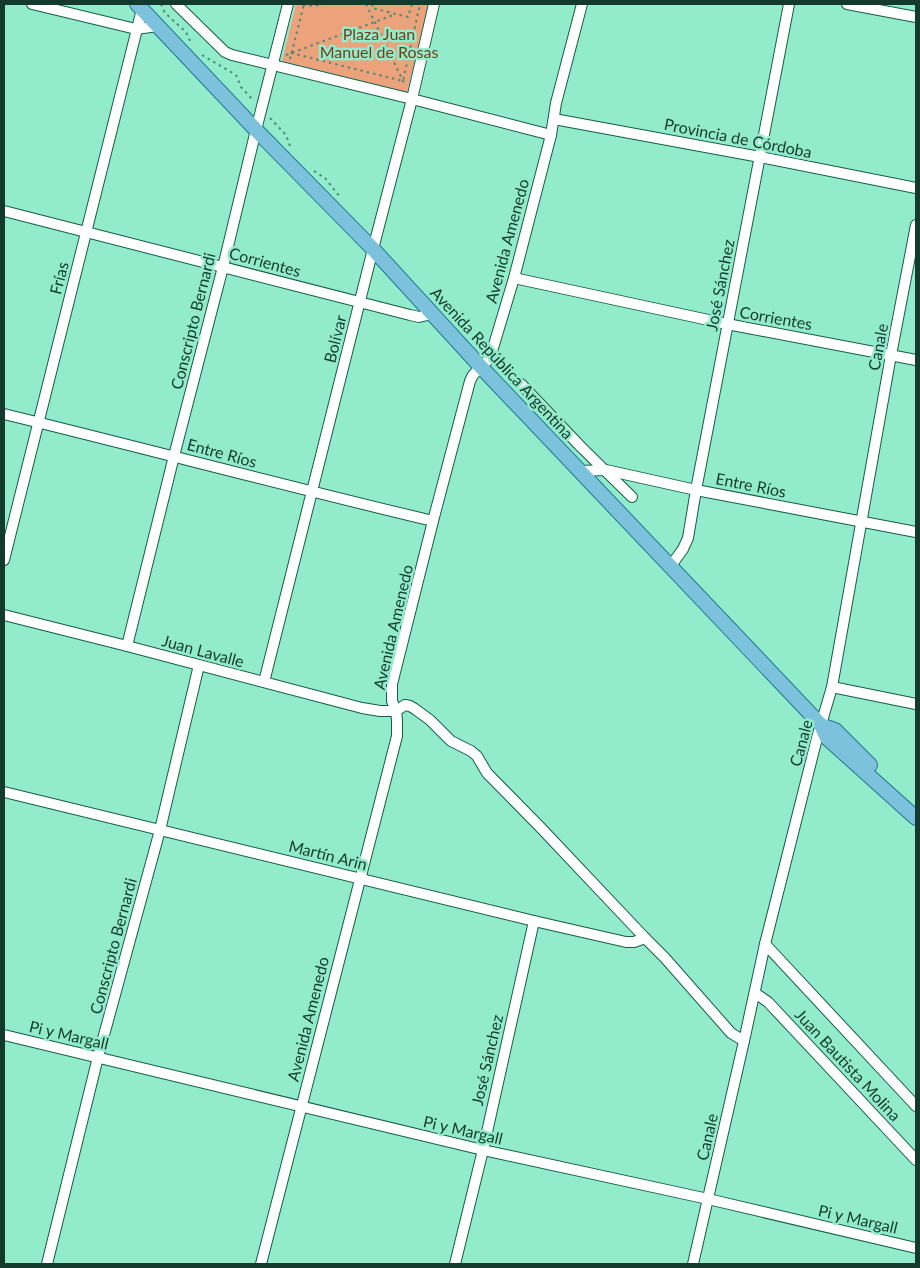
<svg xmlns="http://www.w3.org/2000/svg" width="920" height="1268" viewBox="0 0 920 1268" font-family="Lato,sans-serif">
<style>
.green{fill:#eca27b}
.lines{fill:none;stroke-linecap:round;stroke-linejoin:round}
.minor-casing{stroke:#145e49;stroke-width:12}
.major-casing{stroke:#20788f;stroke-width:16}
.path{stroke:#4e8b75;stroke-width:2;stroke-dasharray:2.5 4;stroke-linecap:butt}
.minor{stroke:#fff;stroke-width:10}
.major{stroke:#7dc2dc;stroke-width:14}
.labels{text-anchor:middle;stroke-width:5;stroke-linejoin:round;paint-order:stroke}
.park-label{font-size:16px;fill:#783c18;stroke:#92ebcb}
.street-label{font-size:16px;fill:#143a2d;stroke:#92ebcb}
</style>
<rect width="100%" height="100%" fill="#92ebcb"/>
<polygon class="green" points="296,4 429,4 407,92 282,61"/>
<g class="lines">
<g class="minor-casing">
<g id="minor">
<polyline points="32,4 136,29 158,26"/>
<polyline points="176,4 225,52 232,55 412,99 551,135"/>
<polyline points="847,4 916,17"/>
<polyline points="554,119 760,157 916,188"/>
<polyline points="4,211 410,315 419,317 432,314"/>
<polyline points="514,278 727,324 916,360"/>
<polyline points="521,384 581,447 632,497"/>
<path d="M4,414C147,449 290,487 433,521"/>
<polyline points="580,471 606,470 696,490 916,532"/>
<polyline points="4,560 143,5"/>
<polyline points="670,567 683,549 688,538 696,490 789,4"/>
<polyline points="4,615 127,646 362,708 380,711 396,711 405,705 410,706 415,709 430,720 451,741 471,751 477,756 487,773 541,828 645,938 665,958 731,1033 744,1041"/>
<polyline points="127,646 174,456 223,267 256,130 288,4"/>
<polyline points="264,682 373,249 412,99 434,4"/>
<polyline points="832,687 916,704"/>
<polyline points="4,792 534,921 626,942 634,942 645,938"/>
<polyline points="765,944 916,1106"/>
<polyline points="755,993 768,1002 916,1160"/>
<polyline points="4,1035 483,1150 708,1199 916,1248"/>
<polyline points="47,1264 98,1057 160,830 199,665"/>
<polyline points="261,1264 397,736 397,720 396,711 392,701 392,684 433,521 470,381 473,375 490,358 514,278 551,135 556,103 582,4"/>
<polyline points="455,1264 483,1150 534,921"/>
<polyline points="693,1264 744,1041 765,944 817,738 832,687 891,355 916,225"/>
</g>
</g>
<g class="major-casing">
<g id="major">
<polyline points="137,4 256,130 373,249 481,367 821,725 827,738 916,818"/>
<polyline points="821,725 835,730 870,765"/>
</g>
</g>
<g class="path">
<polyline points="161,4 165,13 186,32 191,43"/>
<polyline points="366,4 405,85"/>
<polyline points="373,4 372,8 408,17 412,4"/>
<polyline points="303,5 314,6 323,4"/>
<polyline points="291,53 403,81 420,4"/>
<polyline points="202,55 236,75 241,87 253,100"/>
<polyline points="286,55 396,14"/>
<polyline points="290,59 304,4"/>
<polyline points="270,118 286,135 290,146"/>
<polyline points="314,171 325,178 340,197"/>
<polyline points="459,324 473,336 478,344"/>
</g>
<use href="#minor" class="minor"/>
<use href="#major" class="major"/>
</g>
<g class="labels">
<g class="park-label">
<text x="379" y="40">Plaza Juan<tspan x="379" dy="18">Manuel de Rosas</tspan></text>
</g>
<g class="street-label">
<text transform="translate(738 138) rotate(11)" y="6">Provincia de Córdoba</text>
<text transform="translate(507 241) rotate(-75)" y="6">Avenida Amenedo</text>
<text transform="translate(265 262) rotate(15)" y="6">Corrientes</text>
<text transform="translate(59 278) rotate(-76)" y="6">Frías</text>
<text transform="translate(720 285) rotate(-79)" y="6">José Sánchez</text>
<text transform="translate(776 318) rotate(10)" y="6">Corrientes</text>
<text transform="translate(193 321) rotate(-76)" y="6">Conscripto Bernardi</text>
<text transform="translate(335 339) rotate(-76)" y="6">Bolívar</text>
<text transform="translate(878 347) rotate(-79)" y="6">Canale</text>
<text transform="translate(502 363) rotate(47)" y="6">Avenida República Argentina</text>
<text transform="translate(222 453) rotate(15)" y="6">Entre Ríos</text>
<text transform="translate(751 485) rotate(11)" y="6">Entre Ríos</text>
<text transform="translate(393 627) rotate(-77)" y="6">Avenida Amenedo</text>
<text transform="translate(203 651) rotate(15)" y="6">Juan Lavalle</text>
<text transform="translate(801 743) rotate(-75)" y="6">Canale</text>
<text transform="translate(328 855) rotate(14)" y="6">Martín Arin</text>
<text transform="translate(113 946) rotate(-75)" y="6">Conscripto Bernardi</text>
<text transform="translate(308 1019) rotate(-76)" y="6">Avenida Amenedo</text>
<text transform="translate(69 1035) rotate(13)" y="6">Pi y Margall</text>
<text transform="translate(487 1060) rotate(-77)" y="6">José Sánchez</text>
<text transform="translate(848 1065) rotate(47)" y="6">Juan Bautista Molina</text>
<text transform="translate(463 1130) rotate(13)" y="6">Pi y Margall</text>
<text transform="translate(707 1137) rotate(-77)" y="6">Canale</text>
<text transform="translate(858 1219) rotate(13)" y="6">Pi y Margall</text>
</g>
</g>
<rect width="920" height="1268" fill="none" stroke="#143a2d" stroke-width="10"/>
</svg>
